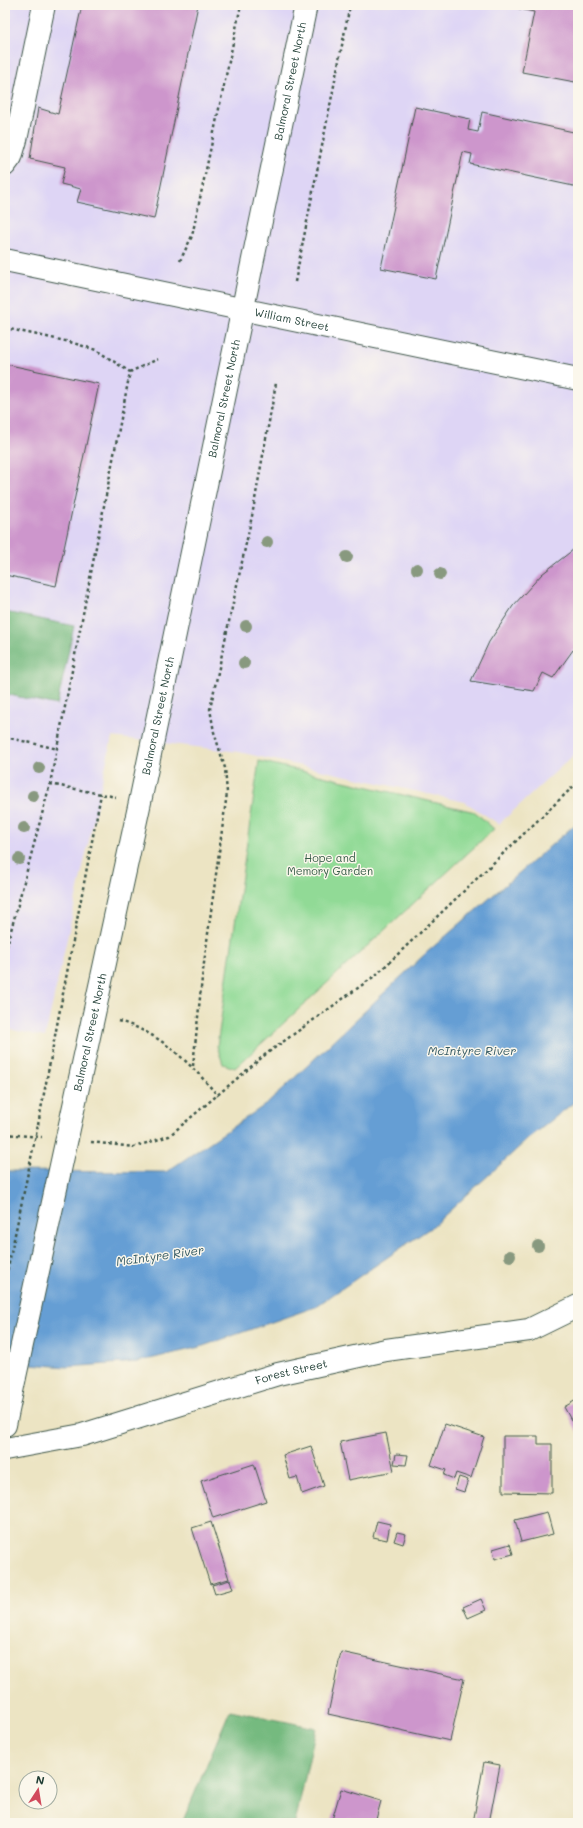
<svg xmlns="http://www.w3.org/2000/svg" width="583" height="1828" viewBox="0 0 583 1828" font-family="Mali,sans-serif">
<style>
.built{fill:#ded5f5}
.green{fill:#91da96;stroke:#588c65}
.forest{fill:#74ba7f;stroke:#4a7c5a}
.water{fill:#659ed4;stroke:#426e84}
.building{fill:#cd96cc}
.lines{fill:none;stroke-linecap:round;stroke-linejoin:round}
.minor-casing{stroke:#3e5649;stroke-width:24}
.major-casing{stroke:#3e5649;stroke-width:24}
.path{stroke:#3e5649;stroke-width:2.5;stroke-dasharray:3 3;stroke-linecap:butt}
.minor{stroke:#fff;stroke-width:22}
.major{stroke:#fff;stroke-width:22}
.major-bridge-casing{stroke:#3e5649;stroke-width:24;stroke-linecap:butt}
.path-bridge{stroke:#3e5649;stroke-width:2.5;stroke-dasharray:3 3;stroke-linecap:butt}
.major-bridge{stroke:#fff;stroke-width:22}
.tree{fill:#88997f}
.labels{text-anchor:middle;stroke-width:3;stroke-linejoin:round;paint-order:stroke}
.street-label{font-size:11px;fill:#1f3d34;stroke:#fbf7ec}
.park-label{font-size:11px;fill:#365c48;stroke:#fbf7ec}
.water-label{font-size:12px;font-style:italic;fill:#345a64;stroke:#fbf7ec}
</style>
<rect width="100%" height="100%" fill="#fbf7ec"/>
<filter id="ink" filterUnits="userSpaceOnUse"><feTurbulence type="fractalNoise" baseFrequency=".025" numOctaves="2"/><feDisplacementMap in="SourceGraphic" scale="8" xChannelSelector="R" yChannelSelector="G"/><feConvolveMatrix kernelMatrix="1 2 1 2 8 2 1 2 1" color-interpolation-filters="sRGB"/></filter>
<filter id="wash" filterUnits="userSpaceOnUse"><feTurbulence type="fractalNoise" baseFrequency=".012" numOctaves="4" result="noise"/><feDisplacementMap in="SourceGraphic" scale="16" xChannelSelector="R" yChannelSelector="G"/><feGaussianBlur stdDeviation="0.9" result="paint"/><feColorMatrix in="noise" values="0 0 0 0 0 0 0 0 0 0 0 0 0 0 0 0 0 1.4 0 .05"/><feComposite in="paint" operator="in"/></filter>
<g filter="url(#wash)">
<rect width="100%" height="100%" fill="#ece4c3"/>
<polygon class="built" points="5,5 578,5 578,751 499,824 465,802 239,752 112,737 45,1037 5,1028"/>
<polygon class="green" points="259,761 475,812 494,829 235,1068 223,1064 217,1046"/>
<g class="forest">
<polygon points="5,612 74,626 57,705 5,694"/>
<polygon points="230,1710 316,1728 295,1823 182,1823"/>
</g>
<polygon class="water" points="578,822 578,1099 528,1139 433,1226 315,1307 200,1347 137,1362 67,1367 5,1362 5,1171 166,1172 268,1103 425,954"/>
<g id="blocks">
<g class="building">
<polygon points="82,5 198,5 154,219 77,202 81,189 61,184 65,167 30,159 38,108 58,114"/>
<polygon points="502,5 578,5 578,67 575,82 522,72 534,12"/>
<polygon points="415,107 470,119 468,130 478,132 482,112 578,133 578,187 470,164 472,154 463,152 436,279 381,268"/>
<polygon points="5,364 99,384 56,586 5,575"/>
<polygon points="578,546 578,654 573,650 553,678 543,673 534,691 471,681 489,642 513,606 542,574"/>
<polygon points="578,1399 578,1433 564,1407"/>
<polygon points="445,1424 484,1437 471,1478 456,1473 454,1479 444,1475 446,1470 431,1465"/>
<polygon points="386,1433 394,1471 348,1480 340,1442"/>
<polygon points="503,1436 538,1436 538,1444 552,1444 552,1493 503,1492"/>
<polygon points="311,1446 324,1486 302,1494 297,1477 290,1479 283,1455"/>
<polygon points="396,1454 408,1455 406,1465 394,1464"/>
<polygon points="254,1464 266,1501 213,1518 201,1481"/>
<polygon points="459,1477 468,1480 464,1492 455,1489"/>
<polygon points="547,1512 553,1534 521,1542 515,1520"/>
<polygon points="377,1521 390,1524 387,1540 373,1537"/>
<polygon points="211,1522 229,1579 210,1584 192,1528"/>
<polygon points="397,1532 406,1534 403,1544 394,1541"/>
<polygon points="510,1544 513,1554 495,1559 493,1549"/>
<polygon points="230,1580 233,1589 215,1594 212,1585"/>
<polygon points="481,1599 486,1610 468,1618 463,1607"/>
<polygon points="341,1652 464,1679 450,1741 328,1714"/>
<polygon points="484,1762 500,1765 489,1823 473,1823"/>
<polygon points="341,1789 381,1801 375,1823 341,1823 332,1820"/>
</g>
</g>
</g>
<g filter="url(#ink)">
<use href="#blocks" fill-opacity="0" stroke="#3e5649" stroke-width="1"/>
<g class="lines">
<g class="minor-casing">
<g id="minor">
<polyline points="5,165 11,157 16,140 44,5"/>
<path id="s1" d="M5,260L578,379"/>
<path id="s2" d="M5,1449L82,1435L278,1374L386,1350L529,1330L578,1306"/>
</g>
</g>
<g class="major-casing">
<g id="major">
<path id="s3" d="M67,1138L140,802L306,5"/>
<polyline points="5,1425 15,1377"/>
</g>
</g>
<g class="path">
<polyline points="180,261 192,236 241,5"/>
<polyline points="295,282 350,5"/>
<polyline points="5,328 70,342 96,350 130,372"/>
<polyline points="5,737 58,749"/>
<polyline points="50,784 116,797"/>
<polyline points="5,953 50,784 130,372 158,359"/>
<path d="M118,1021C160,1032 191,1064 218,1096"/>
<polyline points="193,1066 202,978 227,793 225,768 214,732 210,709 252,516 276,383"/>
<polyline points="38,1125 101,794"/>
<polyline points="5,1134 42,1137"/>
<polyline points="91,1142 134,1147 169,1136 266,1054 376,975 578,782"/>
</g>
<use href="#minor" class="minor"/>
<use href="#major" class="major"/>
<g class="major-bridge-casing">
<polyline id="major-bridge" points="15,1377 67,1138"/>
</g>
<polyline class="path-bridge" points="5,1282 38,1125"/>
<use href="#major-bridge" class="major-bridge"/>
</g>
<g class="tree">
<circle cx="267" cy="542" r="6"/>
<circle cx="347" cy="557" r="6"/>
<circle cx="417" cy="569" r="6"/>
<circle cx="440" cy="574" r="6"/>
<circle cx="246" cy="626" r="6"/>
<circle cx="244" cy="663" r="6"/>
<circle cx="39" cy="768" r="6"/>
<circle cx="33" cy="796" r="6"/>
<circle cx="24" cy="828" r="6"/>
<circle cx="19" cy="859" r="6"/>
<circle cx="538" cy="1246" r="6"/>
<circle cx="510" cy="1256" r="6"/>
</g>
</g>
<g class="labels">
<g class="street-label">
<text dy="4" stroke="none"><textPath href="#s3" startOffset="1080">Balmoral Street North</textPath></text>
<text dy="4" stroke="none"><textPath href="#s1" startOffset="293">William Street</textPath></text>
<text dy="4" stroke="none"><textPath href="#s3" startOffset="756">Balmoral Street North</textPath></text>
<text dy="4" stroke="none"><textPath href="#s3" startOffset="432">Balmoral Street North</textPath></text>
<text dy="4" stroke="none"><textPath href="#s3" startOffset="108">Balmoral Street North</textPath></text>
<text dy="4" stroke="none"><textPath href="#s2" startOffset="297">Forest Street</textPath></text>
</g>
<g class="park-label">
<text x="330" y="862">Hope and<tspan x="330" dy="13">Memory Garden</tspan></text>
</g>
<g class="water-label">
<text x="472" y="1055">McIntyre River</text>
<text transform="translate(160 1256) rotate(-8)" y="4">McIntyre River</text>
</g>
</g>
<rect width="583" height="1828" fill="none" stroke="#fbf7ec" stroke-width="20"/>
<g transform="translate(38 1790) rotate(12)"><circle r="19" fill="#fbf7ec" stroke="#a3ada2"/>
<path d="M0-3L7 15L0 10L-7 15Z" fill="#d1495b"/>
<text y="-6" font-size="11" font-weight="bold" text-anchor="middle" fill="#1f3d34">N</text>
</g>
</svg>
